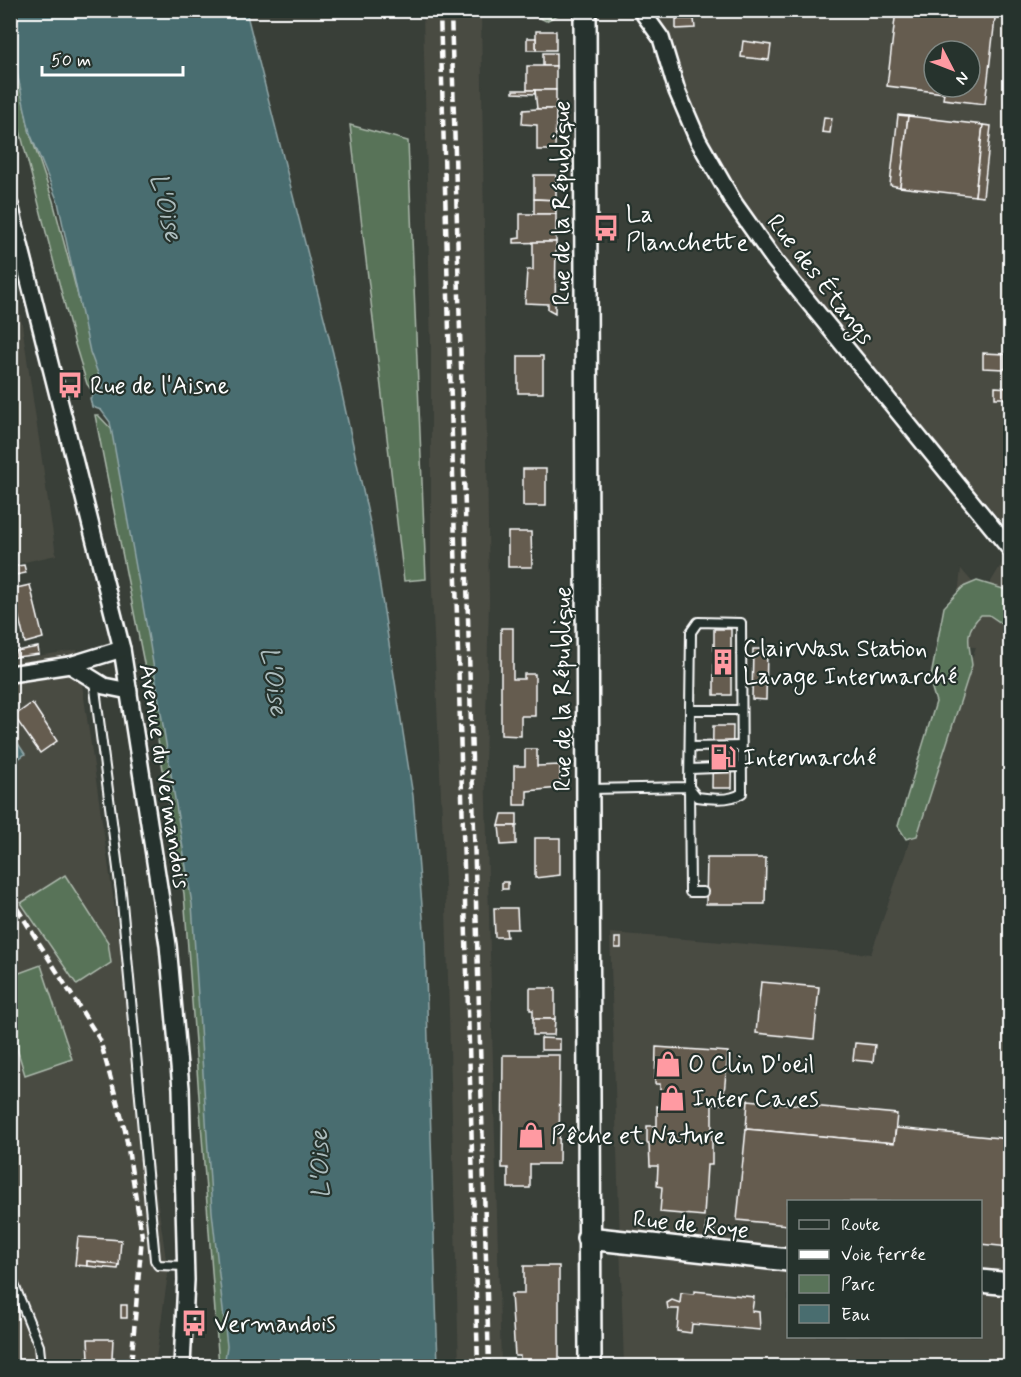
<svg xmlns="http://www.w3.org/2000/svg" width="1021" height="1377" viewBox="0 0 1021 1377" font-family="Mynerve,sans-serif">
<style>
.built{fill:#4a4b43;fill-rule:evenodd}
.green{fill:#597359;stroke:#acb9ac;stroke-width:1.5}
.water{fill:#496d6f;stroke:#92a7a9;stroke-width:1.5}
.building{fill:#655b50;stroke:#fff;stroke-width:1.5;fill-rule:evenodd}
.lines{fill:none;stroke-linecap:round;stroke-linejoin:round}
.service-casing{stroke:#fff;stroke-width:12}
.minor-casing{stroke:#fff;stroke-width:20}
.secondary-casing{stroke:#fff;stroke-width:26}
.service{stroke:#26332d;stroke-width:8}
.minor{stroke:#26332d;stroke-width:15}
.secondary{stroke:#26332d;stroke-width:21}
.rail{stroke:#fff;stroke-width:4.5;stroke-dasharray:9 4.5;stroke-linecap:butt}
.labels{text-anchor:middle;stroke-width:4.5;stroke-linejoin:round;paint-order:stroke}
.street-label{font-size:24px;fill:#fff;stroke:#26332d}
.poi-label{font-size:24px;fill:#fff;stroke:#26332d;text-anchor:start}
.water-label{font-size:26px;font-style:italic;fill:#adbdbe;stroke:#26332d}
</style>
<rect width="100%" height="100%" fill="#393f38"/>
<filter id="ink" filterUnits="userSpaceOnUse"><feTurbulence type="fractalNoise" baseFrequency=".0167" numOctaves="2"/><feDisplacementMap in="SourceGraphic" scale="12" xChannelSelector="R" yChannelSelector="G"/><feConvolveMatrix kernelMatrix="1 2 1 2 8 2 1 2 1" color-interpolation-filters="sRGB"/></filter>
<g filter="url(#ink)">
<g class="built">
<polygon points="423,11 481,11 489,600 485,765 501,1366 459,1366 446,907 431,568 431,347"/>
<path d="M657,11H1010V532L769,244L733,192L697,122ZM934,51H970V87H934Z"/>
<polygon points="13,264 56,555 11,565 10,265"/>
<path d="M1010,550V1366H624L610,933L871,954L976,647L952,646L961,569L983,595ZM788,1202H980V1336H788Z"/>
<polygon points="77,650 168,1273 155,1366 11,1366 10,660"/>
</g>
<g class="green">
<polygon points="539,11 539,10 560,11 558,15 546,21 538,17"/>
<polygon points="10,36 30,133 53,201 100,379 92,391 87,384 74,341 11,96"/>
<polygon points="350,125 408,141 426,579 404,581"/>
<polygon points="95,415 98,415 118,436 200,883 230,1366 219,1366 184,894 152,704"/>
<path d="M977,581L1010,591V629L989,615H981C963,633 969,642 972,665L917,836L906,839L898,826L936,702L930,682L944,607L963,587Z"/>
<polygon points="65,875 108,942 111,963 77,985 21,903"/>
<polygon points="41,965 72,1059 25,1075 11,1029 11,976"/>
</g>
<g class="water">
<polygon points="10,11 246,11 333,353 370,523 413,796 425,942 438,1366 224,1366 227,1346 212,1212 192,904 150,645 110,422 101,410 92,407 90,398 103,387 90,352 58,202 30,133 11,45"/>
<polygon points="11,733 25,754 11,764 10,764"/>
</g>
<g class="building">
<rect x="705" y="10" width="10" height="4"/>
<path d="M896,10H996L985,104L943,99L944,93L887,86ZM934,51H970V87H934Z"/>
<polygon points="676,19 694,19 695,28 676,29"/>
<rect x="536" y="31" width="20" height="19"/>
<rect x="527" y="38" width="9" height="12"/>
<polygon points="743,41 771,45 769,60 741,57"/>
<rect x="543" y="53" width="13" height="13"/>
<rect x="527" y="66" width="29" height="24"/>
<polygon points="513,90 535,90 535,94 513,93"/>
<polygon points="535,90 556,90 556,109 537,109"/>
<polygon points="537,109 556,109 555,150 537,150 537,125 522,124 523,110"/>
<polygon points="898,115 908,116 900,187 890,185"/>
<polygon points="908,116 983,125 975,196 900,187"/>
<polygon points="824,117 832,118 830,133 822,132"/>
<polygon points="983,125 991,126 983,197 975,196"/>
<polygon points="534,175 556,175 556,200 534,199"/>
<polygon points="534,199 556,200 556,214 534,214"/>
<polygon points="520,214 556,214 556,242 514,243 514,239 520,238"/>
<polygon points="533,242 556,242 555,313 548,309 548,304 525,303 527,270 533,270"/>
<polygon points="983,353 1005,354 1005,369 983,368"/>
<rect x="518" y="356" width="25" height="37"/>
<polygon points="995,387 1009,388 1009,398 995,398"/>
<rect x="523" y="469" width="23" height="37"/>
<polygon points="508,532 531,532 532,567 508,567"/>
<polygon points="24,565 26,573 10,576 10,567"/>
<polygon points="30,585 43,638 25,643 12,589"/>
<polygon points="501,628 513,628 513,679 524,679 524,674 535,674 535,716 521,716 521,736 501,735"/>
<rect x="714" y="629" width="17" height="66"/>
<polygon points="14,641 17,657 10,658 10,642"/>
<polygon points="38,647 39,654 17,657 16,651"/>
<polygon points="753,649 767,649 766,700 752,699"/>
<polygon points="32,703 57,741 40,753 14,716"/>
<polygon points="713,726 733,726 732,788 712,788"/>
<polygon points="525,749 537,749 537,766 560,765 560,788 527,791 527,805 514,805 514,766 525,766"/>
<polygon points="502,814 517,814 517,826 499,826"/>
<polygon points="499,826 516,826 516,844 501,845"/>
<polygon points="535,838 560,838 560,875 535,878"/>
<polygon points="707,858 766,858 765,904 706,904"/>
<rect x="502" y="882" width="6" height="7"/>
<polygon points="494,908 517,908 518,929 506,929 507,937 495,937"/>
<rect x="615" y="938" width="6" height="10"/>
<polygon points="761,982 819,987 814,1039 756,1033"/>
<polygon points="530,988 555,988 555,1019 533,1019 533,1010 530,1010"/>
<polygon points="533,1019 555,1019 554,1035 533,1035"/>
<polygon points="541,1038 560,1039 560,1050 541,1050"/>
<polygon points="855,1043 875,1045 873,1062 853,1060"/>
<polygon points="656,1047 728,1052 723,1104 712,1104 712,1165 707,1165 704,1216 660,1212 662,1187 657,1186 658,1166 650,1166 649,1143 647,1143 647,1126 657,1126 657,1106 660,1107 660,1084 655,1084"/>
<polygon points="503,1055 560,1055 559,1164 530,1164 530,1188 508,1188 508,1168 502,1168"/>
<polygon points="748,1100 897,1114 894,1143 746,1129"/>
<polygon points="896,1128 1010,1139 1010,1247 980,1244 980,1202 788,1202 788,1225 737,1220 746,1129 894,1143"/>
<polygon points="706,1223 715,1224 714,1233 706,1232"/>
<polygon points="78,1237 121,1240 119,1265 87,1261 87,1266 75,1265"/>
<polygon points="87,1261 119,1265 118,1269 87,1266"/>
<polygon points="524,1266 559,1266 559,1366 520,1366 520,1356 515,1356 511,1294 524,1294"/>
<polygon points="694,1291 754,1297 752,1311 759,1312 760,1330 692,1324 691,1333 677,1331 679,1309 668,1309 667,1303 672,1300 680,1303 681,1293 694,1294"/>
<rect x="121" y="1305" width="6" height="13"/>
<polygon points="88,1339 113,1339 112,1358 119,1359 117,1366 83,1366 81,1358 89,1358"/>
</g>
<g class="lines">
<g class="service-casing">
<g id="service">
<polyline points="94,681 121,892 155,1260 158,1265 186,1266"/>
<polyline points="690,710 741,710"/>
<polyline points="690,747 741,746"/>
<polyline points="690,769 742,767"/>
<polyline points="689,787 690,892 703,892"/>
<path d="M590,789L689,787L691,632L698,622L741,623L742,793C731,801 710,799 697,797L689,787"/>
<polyline points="10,1275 39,1346 41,1366"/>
</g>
</g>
<g class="minor-casing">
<g id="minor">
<polyline points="641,10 661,38 677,91 698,140 734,203 775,261 1010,549"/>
<polyline points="10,205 122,649 168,945 181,1088 186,1280 182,1366"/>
<polyline points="70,665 104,686 129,691"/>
<polyline points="10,674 70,665 122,649"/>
</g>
</g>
<g class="secondary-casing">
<g id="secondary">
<polyline points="585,10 590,1366"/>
<polyline points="588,1238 788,1260"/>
<polyline points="980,1281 1010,1284"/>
</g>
</g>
<use href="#service" class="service"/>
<use href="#minor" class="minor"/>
<use href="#secondary" class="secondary"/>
<g class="rail">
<polyline points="440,10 478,1366"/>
<polyline points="451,10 489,1366"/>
<polyline points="10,897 100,1040 125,1130 142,1236 131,1366"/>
</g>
</g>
</g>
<defs>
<g id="bus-bare" transform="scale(2.07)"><path d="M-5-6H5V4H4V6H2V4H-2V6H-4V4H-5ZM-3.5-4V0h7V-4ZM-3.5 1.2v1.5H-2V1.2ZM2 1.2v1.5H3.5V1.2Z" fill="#ff9aa2" stroke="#26332d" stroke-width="2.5" paint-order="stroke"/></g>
<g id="building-bare" transform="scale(2.07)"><path d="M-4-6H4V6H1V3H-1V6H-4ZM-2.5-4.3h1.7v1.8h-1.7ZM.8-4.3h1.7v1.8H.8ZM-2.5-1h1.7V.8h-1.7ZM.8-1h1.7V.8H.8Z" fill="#ff9aa2" stroke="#26332d" stroke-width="2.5" paint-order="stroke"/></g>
<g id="fuel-bare" transform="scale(2.07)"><path d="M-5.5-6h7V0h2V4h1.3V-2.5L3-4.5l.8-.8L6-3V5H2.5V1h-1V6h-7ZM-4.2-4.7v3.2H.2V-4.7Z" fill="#ff9aa2" stroke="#26332d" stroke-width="2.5" paint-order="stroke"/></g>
<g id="shop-bare" transform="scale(2.07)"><path d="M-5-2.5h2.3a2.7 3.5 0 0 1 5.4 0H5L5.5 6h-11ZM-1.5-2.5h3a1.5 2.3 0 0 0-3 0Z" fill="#ff9aa2" stroke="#26332d" stroke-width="2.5" paint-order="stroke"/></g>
</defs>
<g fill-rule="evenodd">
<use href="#bus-bare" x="606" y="228"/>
<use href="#bus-bare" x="70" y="385"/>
<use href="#building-bare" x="723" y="662"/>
<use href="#fuel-bare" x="723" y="757"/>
<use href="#shop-bare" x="668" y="1064"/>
<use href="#shop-bare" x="672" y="1098"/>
<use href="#shop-bare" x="531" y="1135"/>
<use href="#bus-bare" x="194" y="1323"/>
</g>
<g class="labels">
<g class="street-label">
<text transform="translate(561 203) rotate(-90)" y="8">Rue de la République</text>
<text transform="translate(821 279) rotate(52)" y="8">Rue des Étangs</text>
<text transform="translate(562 689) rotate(-90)" y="8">Rue de la République</text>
<text transform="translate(165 776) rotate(81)" y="8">Avenue du Vermandois</text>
<text transform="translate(691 1224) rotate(6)" y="8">Rue de Roye</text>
</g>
<g class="poi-label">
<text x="626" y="222">La<tspan x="626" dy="28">Planchette</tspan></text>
<text x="90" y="393">Rue de l'Aisne</text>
<text x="743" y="656">ClairWash Station<tspan x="743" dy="28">Lavage Intermarché</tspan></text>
<text x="743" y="765">Intermarché</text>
<text x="688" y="1072">O Clin D'oeil</text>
<text x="692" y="1106">Inter Caves</text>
<text x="551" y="1143">Pêche et Nature</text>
<text x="214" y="1331">Vermandois</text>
</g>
<g class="water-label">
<text transform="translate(167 207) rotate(76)" y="9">L'Oise</text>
<text transform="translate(275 681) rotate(81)" y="9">L'Oise</text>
<text transform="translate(319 1164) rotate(-92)" y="9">L'Oise</text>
</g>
</g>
<rect width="1021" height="1377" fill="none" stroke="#26332d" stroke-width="36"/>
<rect x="18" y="18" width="985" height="1341" fill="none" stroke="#fff" stroke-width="2" filter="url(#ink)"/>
<rect x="787" y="1200" width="195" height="138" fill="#26332d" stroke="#7d8581" stroke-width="1.5"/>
<rect x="799" y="1220" width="30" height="9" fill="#26332d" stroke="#7d8581" stroke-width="1.5"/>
<text x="841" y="1230" font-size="18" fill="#ffffff">Route</text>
<rect x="799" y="1250" width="30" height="9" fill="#ffffff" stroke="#7d8581" stroke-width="1.5"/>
<text x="841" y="1260" font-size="18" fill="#ffffff">Voie ferrée</text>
<rect x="799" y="1275" width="30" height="18" fill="#597359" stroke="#7d8581" stroke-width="1.5"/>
<text x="841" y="1290" font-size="18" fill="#ffffff">Parc</text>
<rect x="799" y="1305" width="30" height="18" fill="#496d6f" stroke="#7d8581" stroke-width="1.5"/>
<text x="841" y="1320" font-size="18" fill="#ffffff">Eau</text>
<g transform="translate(952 69) rotate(132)"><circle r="28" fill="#26332d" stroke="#7d8581" stroke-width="1.5"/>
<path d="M0-4.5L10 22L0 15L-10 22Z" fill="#ff9aa2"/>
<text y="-9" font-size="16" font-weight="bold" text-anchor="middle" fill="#ffffff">N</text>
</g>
<path d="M42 66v9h141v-9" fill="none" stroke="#ffffff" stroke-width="3"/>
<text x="51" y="66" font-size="18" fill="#ffffff" stroke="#26332d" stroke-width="4.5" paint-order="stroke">50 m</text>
</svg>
